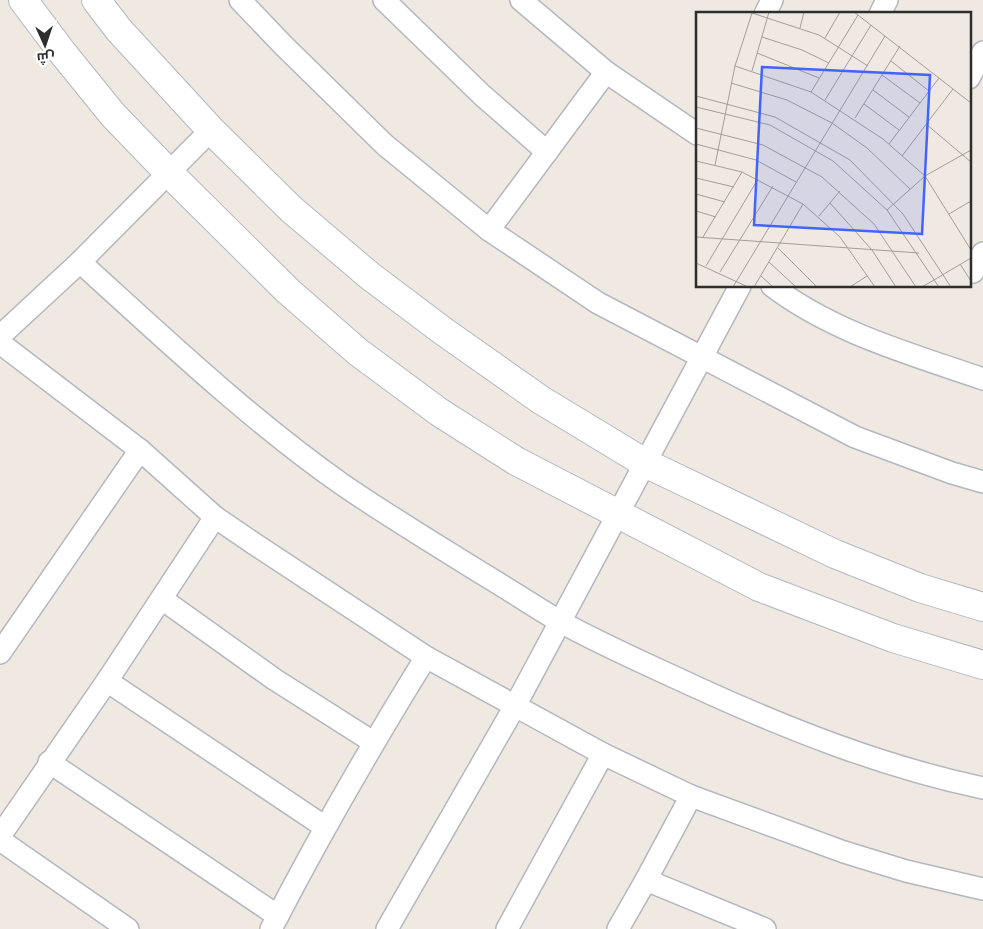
<svg xmlns="http://www.w3.org/2000/svg" width="983" height="929" viewBox="0 0 983 929" font-family="Figtree,Cairo,sans-serif">
<style>
.lines{fill:none;stroke-linecap:round;stroke-linejoin:round}
.street-casing{stroke:#b4b7c1;stroke-width:24}
.secondary-casing{stroke:#b4b7c1;stroke-width:30}
.street{stroke:#fff;stroke-width:21}
.secondary{stroke:#fff;stroke-width:28}
.inset-road{fill:none;stroke:#a29e99;stroke-width:1}
.view{fill:#4264fb;fill-opacity:0.15;stroke:#4264fb;stroke-width:2.5}
.inset-edge{fill:none;stroke:#2e2e2e;stroke-width:2.5}
</style>
<rect width="100%" height="100%" fill="#efe9e1"/>
<g class="lines">
<g class="street-casing">
<g id="street">
<polyline points="240,0 283,45 385,145 489,230 598,303 855,437 952,473 983,482"/>
<polyline points="384,0 482,95 547,152"/>
<polyline points="521,0 606,72 697,134"/>
<polyline points="765,14 772,0"/>
<polyline points="880,14 887,0"/>
<polyline points="969,78 983,52"/>
<polyline points="489,230 606,72"/>
<path d="M80,262C165,339 249,419 343,485C387,515 433,543 478,571C505,587 532,605 559,621C604,646 651,666 698,688C790,730 884,767 983,788"/>
<polyline points="973,272 983,253"/>
<path d="M772,286C834,333 911,354 983,379"/>
<polyline points="0,336 80,262 211,130"/>
<polyline points="0,343 140,450 215,517 256,545 426,657 603,754 691,796 844,852 906,871 983,889"/>
<polyline points="162,599 274,679 373,742"/>
<polyline points="0,653 140,450"/>
<polyline points="107,681 325,827"/>
<polyline points="49,762 278,916"/>
<polyline points="0,836 107,681 215,517"/>
<polyline points="0,840 128,929"/>
<polyline points="646,880 765,929"/>
<path d="M271,929C319,836 371,746 426,657"/>
<polyline points="387,929 515,706 740,286"/>
<polyline points="507,929 603,754"/>
<polyline points="618,929 646,880 691,796"/>
</g>
</g>
<g class="secondary-casing">
<g id="secondary">
<polyline points="23,0 62,52 113,115 169,173 288,291 358,352 439,412 516,461 759,587 893,638 983,665"/>
<polyline points="96,0 119,30 211,130 291,209 370,276 443,331 541,400 645,463 835,554 920,588 983,607"/>
</g>
</g>
<use href="#street" class="street"/>
<use href="#secondary" class="secondary"/>
</g>
<g transform="translate(696 12)">
<rect width="275" height="275" fill="#efe9e1"/>
<path class="inset-road" d="M158,0L275,91M104,16L108,0M66,25L106,38L133,51M129,26L144,0M61,41L123,66M195,49L233,79M39,54L115,80L187,127L229,164L275,238M56,59L73,0M186,63L224,91M35,71L91,88L136,111L171,136L214,177M177,78L213,105M115,80L162,3M0,84L79,105L154,148L207,202L255,275M129,88L175,13M168,92L203,118M0,95L74,113L137,149L191,198L243,275M159,106L204,34M230,112L275,150M0,116L67,133L126,165L178,212L220,275M0,132L60,148L100,170M193,132L243,66M206,144L257,77M0,149L46,160L107,192L144,225L179,275M19,153L39,54L56,1L123,23L172,54M0,166L38,175M0,182L29,190M134,191L176,238L200,275M191,198L229,164L275,138M0,199L20,205M253,202L275,189M123,204L144,179M0,225L223,241M7,225L46,160M82,236L121,275M73,250L100,275M0,251L52,275M264,252L275,269M10,254L62,167M24,260L77,174M65,264L77,275M37,275L189,24M58,275L107,192M154,275L171,264M226,275L275,246"/>
<path class="view" d="M66,55L234,63L226,222L58,213Z"/>
<rect width="275" height="275" class="inset-edge"/>
</g>
<g transform="translate(45 45) rotate(177)" stroke="#ffffff" stroke-width="4" paint-order="stroke">
<path d="M0-4L9 19L0 12L-9 19Z" fill="#2e2e2e"/>
<text y="-8" font-size="14" font-weight="bold" text-anchor="middle" fill="#2e2e2e">ش</text>
</g>
</svg>
